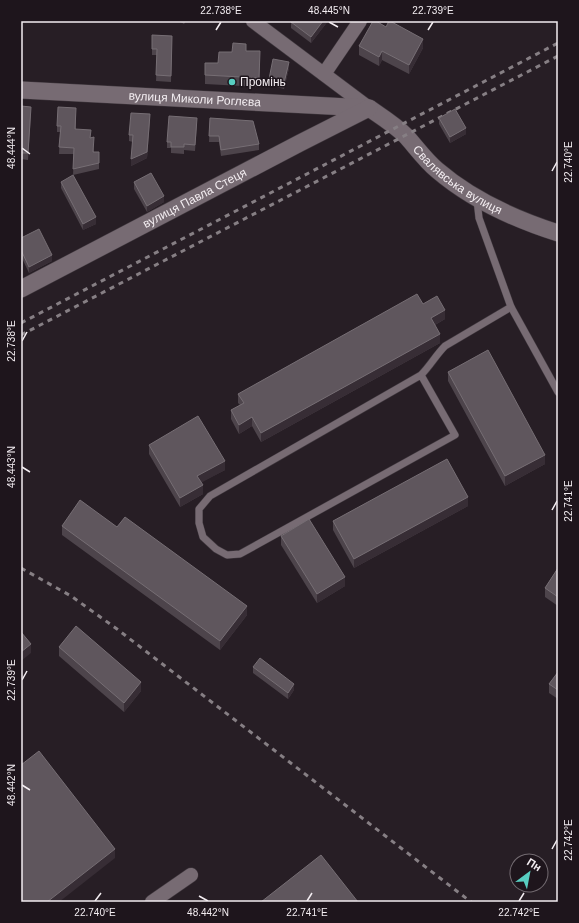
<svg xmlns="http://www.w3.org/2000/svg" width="579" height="923" viewBox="0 0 579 923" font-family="Arial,sans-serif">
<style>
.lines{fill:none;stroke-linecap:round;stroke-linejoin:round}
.service-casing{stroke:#423a40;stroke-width:8}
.minor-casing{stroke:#423a40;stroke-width:15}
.tertiary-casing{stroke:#423a40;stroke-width:18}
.service{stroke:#776b73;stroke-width:7}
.minor{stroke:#776b73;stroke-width:14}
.tertiary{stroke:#776b73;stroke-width:17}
.rail{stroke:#867f84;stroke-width:3;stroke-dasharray:5 5;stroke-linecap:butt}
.wall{fill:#4d444b}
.shaded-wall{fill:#372d35}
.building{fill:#5f565d;stroke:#766e74}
.ticks{fill:none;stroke:#f3edf1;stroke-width:1.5}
.poi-dot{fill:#58cec1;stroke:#1e151c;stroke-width:1.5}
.labels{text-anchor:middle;stroke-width:3;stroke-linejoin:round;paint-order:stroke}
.poi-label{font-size:12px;fill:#f3edf1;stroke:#1e151c;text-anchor:start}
.street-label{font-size:12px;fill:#f3edf1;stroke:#1e151c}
.neatline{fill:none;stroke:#f3edf1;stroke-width:1.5}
.ticks-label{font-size:10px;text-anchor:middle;fill:#f3edf1}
</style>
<rect width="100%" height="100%" fill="#271e25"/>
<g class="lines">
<g class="service-casing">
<g id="service">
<polyline points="477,200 479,218 511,307 558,392"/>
<path d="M421,375L455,435L240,554L227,555L216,549L203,537L199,523V509L210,496L421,375C430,366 436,355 445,346L511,307"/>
</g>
</g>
<g class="minor-casing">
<g id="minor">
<polyline points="253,21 369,108"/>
<polyline points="324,74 360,21"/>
<polyline points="152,902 191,875"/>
</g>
</g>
<g class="tertiary-casing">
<g id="tertiary">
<path id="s1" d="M21,90L367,108"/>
<path id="s2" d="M369,108C382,117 395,125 406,136C416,147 425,160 437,170C472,200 514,219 558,233"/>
<path id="s3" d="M21,289L300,143L369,108"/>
</g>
</g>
<use href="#service" class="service"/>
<use href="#minor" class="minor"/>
<use href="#tertiary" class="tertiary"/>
<g class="rail">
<polyline points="21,323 558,43"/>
<polyline points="21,335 558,56"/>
<polyline points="21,568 71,596 117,629 471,902"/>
</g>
</g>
<g class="wall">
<polygon points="179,21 186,21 184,24"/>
<polygon points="292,21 328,21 311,43 291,28 291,22"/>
<polygon points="152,35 172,36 171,82 156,81 157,55 152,55"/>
<polygon points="359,46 423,48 409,74 382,60 379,66 359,55"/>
<polygon points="246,51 260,60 259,87 205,84 205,75 218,63 232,52"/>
<polygon points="289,68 284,89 269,85 269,79"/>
<polygon points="21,106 31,113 28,160 21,159"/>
<polygon points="76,114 76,129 91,138 94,152 99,152 99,169 73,175 74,154 59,154 60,132 57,132 57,126"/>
<polygon points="210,118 259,144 259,150 221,156 219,142 209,142"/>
<polygon points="439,118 466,134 450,143 439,124"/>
<polygon points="150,121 147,158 131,166 133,142 129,141 129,135"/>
<polygon points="197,124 195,151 184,150 184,154 171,153 171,148 167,148 167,142"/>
<polygon points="61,182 96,224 83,230 61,188"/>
<polygon points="134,182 164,202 147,212 134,189"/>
<polygon points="21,238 52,261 29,273 21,256"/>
<polygon points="423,304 445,319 435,325 440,343 261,442 252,426 239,434 231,419 231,410 240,405 238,403 238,394"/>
<polygon points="448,372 545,464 505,486 448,381"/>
<polygon points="149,445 225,470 201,482 203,494 180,507 149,454"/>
<polygon points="468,506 354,568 333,530 333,521"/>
<polygon points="62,526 247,615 220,650 62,535"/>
<polygon points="281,536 345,586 317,603 281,545"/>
<polygon points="558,568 558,606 545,597 545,588"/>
<polygon points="59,647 141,691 124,712 59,656"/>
<polygon points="253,667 294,690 288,699 253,673"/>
<polygon points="558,672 558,699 549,693 549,684"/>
</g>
<g class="shaded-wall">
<polygon points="323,21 328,21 311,43 311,37"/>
<polygon points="423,39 423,48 409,74 409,65"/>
<polygon points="382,51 382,60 379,66 379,57"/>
<polygon points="289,62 289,68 284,89 284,83"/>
<polygon points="31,107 31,113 28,160 28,153"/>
<polygon points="150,114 147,158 131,166 131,159"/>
<polygon points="466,128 466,134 450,143 450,137"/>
<polygon points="164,196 164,202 147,212 147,206"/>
<polygon points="96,217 96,224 83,230 83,224"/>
<polygon points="52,255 52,261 29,273 29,267"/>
<polygon points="445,310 445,319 431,327 431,318"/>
<polygon points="440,334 440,343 261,442 261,433"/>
<polygon points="252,417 252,426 239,434 239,425"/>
<polygon points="545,455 545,464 505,486 505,476"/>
<polygon points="225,461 225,470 197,485 197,476"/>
<polygon points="203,485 203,494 180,507 180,498"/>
<polygon points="468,497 468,506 354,568 354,559"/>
<polygon points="345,577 345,586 317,603 317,594"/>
<polygon points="247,606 247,615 220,650 220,641"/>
<polygon points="31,644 31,653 21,661 21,652"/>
<polygon points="141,682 141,691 124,712 124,703"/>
<polygon points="294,684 294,690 288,699 288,693"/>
<polygon points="115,849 115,858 59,902 47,902"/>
</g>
<g class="building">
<polygon points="292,21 323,21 311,37 291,22"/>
<polygon points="373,21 376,21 386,27 389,21 390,21 423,39 409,65 382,51 379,57 359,46"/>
<polygon points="152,35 172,36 171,76 156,75 157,49 152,49"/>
<polygon points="233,43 246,44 246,51 260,51 259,78 205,75 205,63 218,63 219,52 232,52"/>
<polygon points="273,59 289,62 284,83 269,79"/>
<polygon points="21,106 31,107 28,153 21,153"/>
<polygon points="58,107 76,108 75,129 91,130 90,138 94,137 93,152 99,152 99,163 73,169 74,148 59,147 61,126 57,126"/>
<polygon points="455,109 466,128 450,137 439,118"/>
<polygon points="131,113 150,114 147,152 131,159 133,135 129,135"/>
<polygon points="169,116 197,118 195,145 184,144 184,147 171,147 171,142 167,142"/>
<polygon points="210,118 253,121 259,144 221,150 219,136 209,136"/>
<polygon points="151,173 164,196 147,206 134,182"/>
<polygon points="73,175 96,217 83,224 61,182"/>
<polygon points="39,229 52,255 29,267 21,250 21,238"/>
<polygon points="417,294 423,304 437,296 445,310 431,318 440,334 261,433 252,417 239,425 231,410 244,403 238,394"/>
<polygon points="488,350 545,455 505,476 448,372"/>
<polygon points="198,416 225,461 197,476 203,485 180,498 149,445"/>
<polygon points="447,459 468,497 354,559 333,521"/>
<polygon points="80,500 117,527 125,517 247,606 220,641 62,526"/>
<polygon points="309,519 345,577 317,594 281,536"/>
<polygon points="558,568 558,597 545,588"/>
<polygon points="76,626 141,682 124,703 59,647"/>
<polygon points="21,632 31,644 21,652"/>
<polygon points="260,658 294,684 288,693 253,667"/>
<polygon points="558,672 558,690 549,684"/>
<polygon points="39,751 115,849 47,902 21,902 21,765"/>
<polygon points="321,855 358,902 261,902"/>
</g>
<path class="ticks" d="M329,22L338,27M216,30L221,22M428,30L433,22M22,148L30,154M552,171L557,162M22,341L27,332M22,467L30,472M552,510L557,501M22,680L27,671M22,785L30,790M552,849L557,840M199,896L208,901M95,901L101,893M307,901L312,893M519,901L524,893"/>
<circle class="poi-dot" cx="232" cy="82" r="4"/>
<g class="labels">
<g class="poi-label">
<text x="240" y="86">Промінь</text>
</g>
<g class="street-label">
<text dy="4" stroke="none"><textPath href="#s1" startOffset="174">вулиця Миколи Роглєва</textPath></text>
<text dy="4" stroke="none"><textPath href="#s2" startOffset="115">Свалявська вулиця</textPath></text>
<text dy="4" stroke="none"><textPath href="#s3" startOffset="196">вулиця Павла Стеця</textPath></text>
</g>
</g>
<rect width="579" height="923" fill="none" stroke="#1e151c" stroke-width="44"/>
<g transform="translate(529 873) rotate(32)"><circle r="19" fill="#1e151c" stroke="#736b71"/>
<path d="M0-3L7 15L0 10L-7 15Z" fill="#58cec1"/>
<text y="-6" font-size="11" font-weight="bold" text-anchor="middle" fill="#f3edf1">Пн</text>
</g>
<rect x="22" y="22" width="535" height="879" class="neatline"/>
<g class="ticks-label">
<text x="221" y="14">22.738°E</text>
<text x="329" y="14">48.445°N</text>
<text x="433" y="14">22.739°E</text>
<text transform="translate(11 148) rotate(-90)" y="4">48.444°N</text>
<text transform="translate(568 162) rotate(-90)" y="4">22.740°E</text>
<text transform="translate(11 341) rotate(-90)" y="4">22.738°E</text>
<text transform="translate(11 467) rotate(-90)" y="4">48.443°N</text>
<text transform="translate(568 501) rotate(-90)" y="4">22.741°E</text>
<text transform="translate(11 680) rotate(-90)" y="4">22.739°E</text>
<text transform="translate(11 785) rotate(-90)" y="4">48.442°N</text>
<text transform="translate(568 840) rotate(-90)" y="4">22.742°E</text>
<text x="95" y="916">22.740°E</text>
<text x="208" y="916">48.442°N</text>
<text x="307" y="916">22.741°E</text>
<text x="519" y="916">22.742°E</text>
</g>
</svg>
